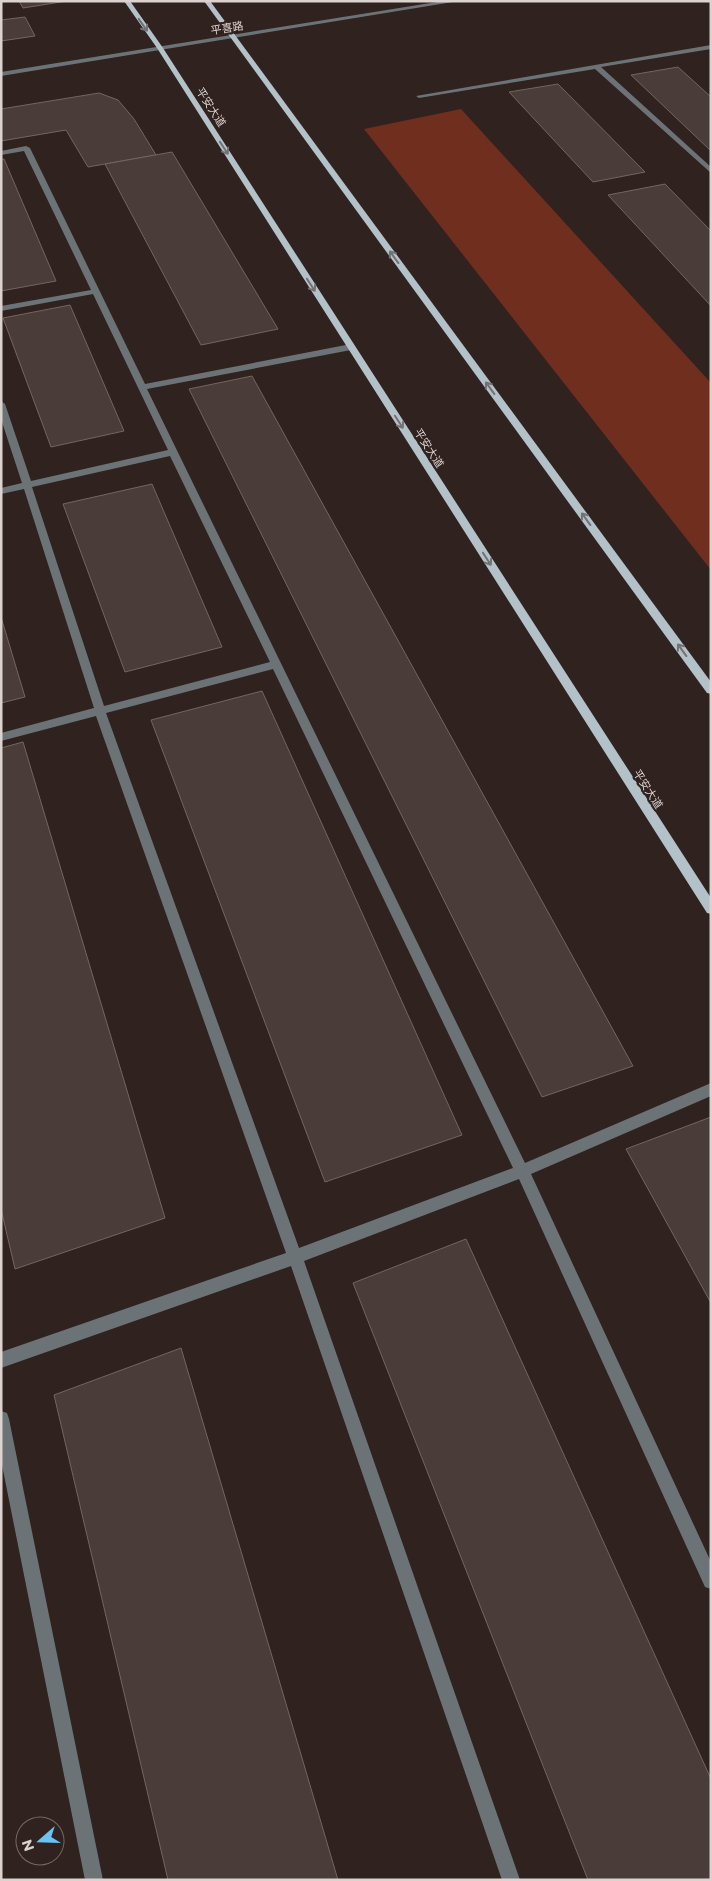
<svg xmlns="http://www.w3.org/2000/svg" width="712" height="1881" viewBox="0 0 712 1881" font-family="Montserrat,'Noto Sans SC',sans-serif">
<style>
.green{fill:#702e1f}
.building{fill:#4a3c38;stroke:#756560}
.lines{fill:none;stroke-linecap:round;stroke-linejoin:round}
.minor{fill:#6c7377;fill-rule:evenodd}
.major{fill:#b3c1c9;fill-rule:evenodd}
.oneway{stroke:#727274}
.labels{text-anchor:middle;stroke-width:4.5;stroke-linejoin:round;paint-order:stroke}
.far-street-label{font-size:11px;fill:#dcd2d0;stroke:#30221f}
</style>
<rect width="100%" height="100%" fill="#30221f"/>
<polygon class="green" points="461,109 711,383 711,570 364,129"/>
<g class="building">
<polygon points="19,1 67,1 23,8"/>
<polygon points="25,17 35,36 1,41 1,20"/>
<polygon points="678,67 711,97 711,151 631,75"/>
<polygon points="558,84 645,172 593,182 509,92"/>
<polygon points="99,93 118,100 134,119 156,155 88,167 66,130 1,141 1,109"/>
<polygon points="172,152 278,329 201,345 105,164"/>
<polygon points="1,159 4,159 56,281 1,291"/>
<polygon points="665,184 711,231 711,306 608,195"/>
<polygon points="70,305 124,431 51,447 3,318"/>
<polygon points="252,376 633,1066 542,1097 189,389"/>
<polygon points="152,484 222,647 125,672 63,504"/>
<polygon points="1,617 25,697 1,703"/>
<polygon points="262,691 462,1135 325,1182 151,720"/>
<polygon points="23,742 165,1218 15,1269 1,1209 1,748"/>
<polygon points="711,1117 711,1303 626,1149"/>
<polygon points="466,1239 711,1779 711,1880 588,1880 353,1283"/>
<polygon points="181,1348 338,1880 168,1880 54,1395"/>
</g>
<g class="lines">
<g class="minor">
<polygon points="443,1 459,1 1,76 1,72"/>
<polygon points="711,45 711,49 601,67 711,167 711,173 595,69 419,98 416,96"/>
<path d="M26,146L30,148L145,384L351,344L355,347L351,350L147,389L525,1163L711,1083V1096L531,1174L711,1562V1589L705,1587L519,1179L304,1261L520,1880H502L291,1266L1,1368V1352L286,1253L96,716L1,741V733L94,708L24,489L1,494V488L22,483L1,419V401L5,404L31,481L168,450L93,294L1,311V306L91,290L24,151L1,155V151ZM170,456L270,662L104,706L32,487ZM273,669L513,1168L299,1248L106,713Z"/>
<polygon points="1,1411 7,1413 9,1419 103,1880 85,1880 1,1460"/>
</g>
<g class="major">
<polygon points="124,1 130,1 163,48 711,898 711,914 707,913 157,48"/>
<polygon points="204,1 210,1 711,682 711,694 707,693"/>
</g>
</g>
<defs><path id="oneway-shaft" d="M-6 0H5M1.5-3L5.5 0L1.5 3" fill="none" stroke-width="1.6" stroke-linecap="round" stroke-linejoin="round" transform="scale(1.25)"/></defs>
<g class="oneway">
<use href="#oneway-shaft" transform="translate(143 25) rotate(55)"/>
<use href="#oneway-shaft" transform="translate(224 148) rotate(57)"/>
<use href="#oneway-shaft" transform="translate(394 257) rotate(-126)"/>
<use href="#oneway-shaft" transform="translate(311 285) rotate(57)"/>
<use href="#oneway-shaft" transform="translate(490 388) rotate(-126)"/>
<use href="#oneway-shaft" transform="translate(399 422) rotate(57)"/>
<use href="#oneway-shaft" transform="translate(586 519) rotate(-126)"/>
<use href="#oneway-shaft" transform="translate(487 559) rotate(57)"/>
<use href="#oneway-shaft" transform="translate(682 650) rotate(-126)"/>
</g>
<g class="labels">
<g class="far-street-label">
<text transform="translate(227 28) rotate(-9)" y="4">平喜路</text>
<text transform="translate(211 107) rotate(57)" y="4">平安大道</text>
<text transform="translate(429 448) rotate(57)" y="4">平安大道</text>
<text transform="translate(648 789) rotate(57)" y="4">平安大道</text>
</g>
</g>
<rect width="712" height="1881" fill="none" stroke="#dcd2d0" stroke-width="5"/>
<g transform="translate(40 1841) rotate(250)"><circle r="24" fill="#30221f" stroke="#756866"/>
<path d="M0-4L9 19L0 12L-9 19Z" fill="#6ac3f1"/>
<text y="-8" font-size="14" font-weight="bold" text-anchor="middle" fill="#dcd2d0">N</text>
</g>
</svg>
